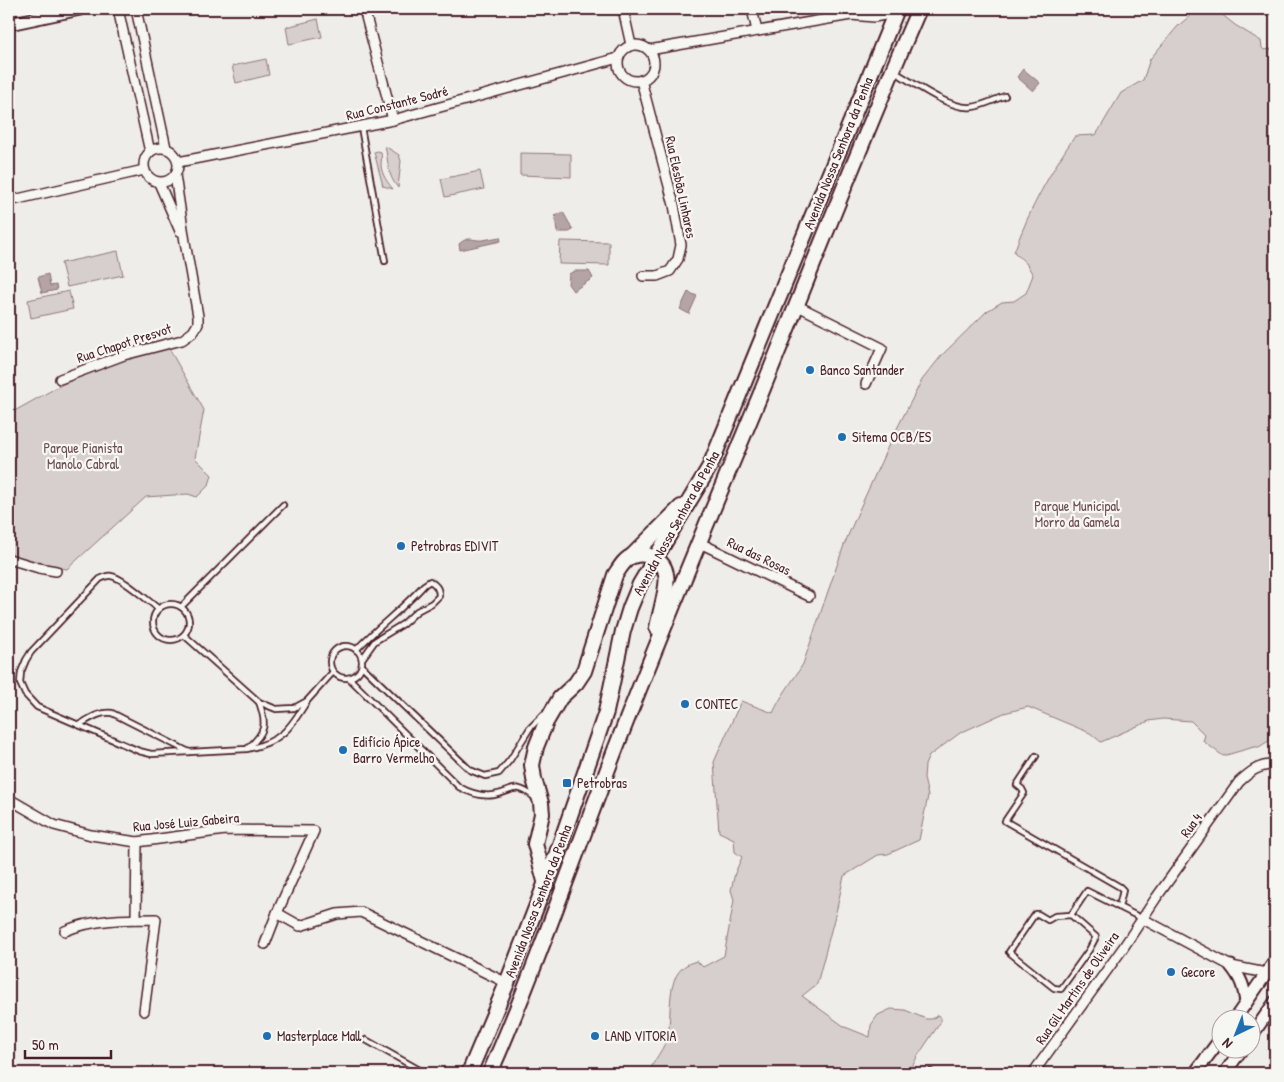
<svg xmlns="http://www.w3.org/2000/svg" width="1284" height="1082" viewBox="0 0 1284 1082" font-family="'Patrick Hand',sans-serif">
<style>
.green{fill:#d7cfce;stroke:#90777c}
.water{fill:#b4a4a5;stroke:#8a6f74}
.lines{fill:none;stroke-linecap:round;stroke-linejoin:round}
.service-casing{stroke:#4a1f2b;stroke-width:8}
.minor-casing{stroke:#4a1f2b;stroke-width:12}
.tertiary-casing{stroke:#4a1f2b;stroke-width:15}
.primary-casing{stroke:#4a1f2b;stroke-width:18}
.service{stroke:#f6f6f2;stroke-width:4.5}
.minor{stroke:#f6f6f2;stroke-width:9}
.tertiary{stroke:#f6f6f2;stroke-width:11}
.primary{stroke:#f6f6f2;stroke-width:14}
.poi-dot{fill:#1f6fb2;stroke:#f6f6f2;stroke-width:2}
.labels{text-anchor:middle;stroke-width:4.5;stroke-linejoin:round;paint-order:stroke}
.street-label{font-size:14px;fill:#4a1f2b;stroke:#f6f6f2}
.poi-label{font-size:14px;fill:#4a1f2b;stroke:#f6f6f2;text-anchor:start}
.park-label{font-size:14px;fill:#6d4b54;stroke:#f6f6f2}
</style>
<rect width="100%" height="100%" fill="#efedea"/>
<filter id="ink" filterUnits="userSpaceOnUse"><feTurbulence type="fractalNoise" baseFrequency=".02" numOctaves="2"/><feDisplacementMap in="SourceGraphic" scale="10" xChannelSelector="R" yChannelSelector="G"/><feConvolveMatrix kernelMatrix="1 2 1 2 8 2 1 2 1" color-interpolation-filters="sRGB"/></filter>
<g filter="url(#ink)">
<g class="green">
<path d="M1198,9H1215L1235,25L1261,41L1262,48L1264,50L1272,49L1275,53V737L1259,747H1254L1223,756L1203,741L1205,735L1191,721L1163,719L1149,721L1101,742L1090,733L1028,707L1004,713L960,733L929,756L925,765L924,778L928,796L919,840L888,854L878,855L844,876L837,908L817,984L802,996L845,1027L870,1037L871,1025L878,1015L891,1009L905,1010L926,1019H932L938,1015L940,1016V1023L917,1057L909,1073H649C653,1060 665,1049 668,1034C673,1009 663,968 697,961L703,967L724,956L734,900L731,890L735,873L742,857L735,852L734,839L719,832L714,762L741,701L773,713C781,695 793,681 803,664L844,545L859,510L891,440L922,380L942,355L987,311L1002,302L1014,301L1026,293L1033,275L1026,263L1014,252C1030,208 1049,174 1075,136L1096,135L1121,93L1143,80L1150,59L1178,26Z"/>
<polygon points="318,19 322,37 289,44 286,27"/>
<polygon points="266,59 269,75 236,83 232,66"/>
<path d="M385,146L399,155L401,161L398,188C386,173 389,162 385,146Z"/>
<path d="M378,151L381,152C382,157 381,161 381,166C382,175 388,183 393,189L383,186L374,152Z"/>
<polygon points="520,153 571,154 571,177 520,175"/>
<polygon points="480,171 484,189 445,197 441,179"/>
<polygon points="560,241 609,242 609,265 559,264"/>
<polygon points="118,251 123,275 67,287 61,263"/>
<polygon points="69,291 73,309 31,318 28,300"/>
<polygon points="167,345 204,410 195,458 212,475 209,485 197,497 188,494 146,497 67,569 9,561 9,414 63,384 124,359"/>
</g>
<g class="water">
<polygon points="1023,69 1040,83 1033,91 1017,77"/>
<polygon points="563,212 573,230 569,232 557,232 555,216"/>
<path d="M500,237L501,241L460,250L459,244C469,235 473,241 483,240C488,239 494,238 500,237Z"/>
<polygon points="574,271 589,271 593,278 573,291 568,284 569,274"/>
<polygon points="48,274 50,286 56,285 57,290 42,293 38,277"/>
<polygon points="688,292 697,296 689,314 680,309"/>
</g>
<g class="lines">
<g class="service-casing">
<g id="service">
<path d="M895,72C914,83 950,110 972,107C983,106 995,99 1005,96"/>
<polyline points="361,127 385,261"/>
<circle cx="171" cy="622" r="18"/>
<polyline points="181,607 283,505"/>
<path d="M159,609C149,602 122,577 111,576C107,575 103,578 100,579L31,652L26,660L21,672L20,683L25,694L37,707L139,751L151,754L247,749C281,742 290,729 307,701"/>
<polyline points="184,635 259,702 276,709 294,708 307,701 333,672"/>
<circle cx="346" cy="662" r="16"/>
<path d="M356,650C377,627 403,609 424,585L430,581C436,585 439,588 439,596L432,603L417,611L403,624L375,641L362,659"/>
<polyline points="362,666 470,770 485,776 499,773 510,760 530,728 543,715"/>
<path d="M349,678L459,787C470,793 481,797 494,795C513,792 514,781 534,797"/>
<path d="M79,725C89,719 100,711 112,713L189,752"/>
<path d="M248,748C266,732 267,724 259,702"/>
<polyline points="1036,756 1017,785 1022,789 1024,793 1005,821 1120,887 1123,890 1119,907"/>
<polygon points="1035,914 1038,914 1048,920 1055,916 1071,915 1096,937 1089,950 1061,989 1054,988 1009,952"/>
<polyline points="1071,915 1087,891 1143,919"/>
<polyline points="366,1040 425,1073"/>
<polyline points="494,1067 506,1073"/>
<polyline points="931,1072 933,1073"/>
</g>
</g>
<g class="minor-casing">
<g id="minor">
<polyline points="118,9 150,152"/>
<polyline points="136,9 166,148"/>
<polyline points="364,9 393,120"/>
<polyline points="623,9 631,45"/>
<polyline points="752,9 757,31"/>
<polyline points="852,15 865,9"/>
<circle cx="636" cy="63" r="18"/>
<polyline points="649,50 851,15 874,17 895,13"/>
<polyline points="641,80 674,205 681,245 678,259 670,271 657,276 643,276"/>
<circle cx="161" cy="165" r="17"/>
<polyline points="178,162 393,120 618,58"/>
<polyline points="159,183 180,231"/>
<polyline points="9,201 144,170"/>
<polyline points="796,305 882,348 866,384"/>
<polyline points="60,379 124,355 182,340 193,332 198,324 198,316 185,242 175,175"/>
<polyline points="698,542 809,596"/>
<polyline points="9,559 39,568 56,571"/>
<polyline points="9,799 54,825 91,835 137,842 225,830 314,831 277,913 265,944"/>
<polyline points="277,913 300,926 337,914 361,912 507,983"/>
<polyline points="136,919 137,842"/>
<polyline points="1143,919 1231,966 1266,973"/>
<path d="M65,931C93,919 126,919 156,919L144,1011"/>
<path d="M1033,1073L1123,948L1156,898L1239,782C1250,772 1259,764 1275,765"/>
</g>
</g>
<g class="tertiary-casing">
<g id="tertiary">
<polyline points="9,24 80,9"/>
<path d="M1231,966C1241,978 1244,987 1246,1003"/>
<polyline points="1234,1020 1275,961"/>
<polyline points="1252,1035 1275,1002"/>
<polyline points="1195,1073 1222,1037"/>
<polyline points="1225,1073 1241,1050"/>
</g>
</g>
<g class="primary-casing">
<g id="primary">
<polyline points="632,556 681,507"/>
<path d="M546,885L535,844L542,814L541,803L534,779L532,765L536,747L546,722L560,698L576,683L584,671L615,575C619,569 625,558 633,556C647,551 664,560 666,574C669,585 659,616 657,628"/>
<polyline points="469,1073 507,983 557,853 606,712 623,631 630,608 640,584 710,466 897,9"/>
<path d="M490,1073C537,966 575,854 617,745C662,629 711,514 759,398C812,268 863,137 919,9"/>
</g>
</g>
<use href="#service" class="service"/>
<use href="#minor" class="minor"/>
<use href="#tertiary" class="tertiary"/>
<use href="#primary" class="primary"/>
</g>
</g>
<g class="poi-dot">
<circle cx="810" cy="370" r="5"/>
<circle cx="842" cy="437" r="5"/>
<circle cx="401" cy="546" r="5"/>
<circle cx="685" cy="704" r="5"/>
<circle cx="343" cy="750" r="5"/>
<rect x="562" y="778" width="10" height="10" rx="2.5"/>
<circle cx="1171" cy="972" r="5"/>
<circle cx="267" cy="1036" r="5"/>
<circle cx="595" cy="1036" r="5"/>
</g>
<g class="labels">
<g class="street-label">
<text transform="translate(397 103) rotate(-14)" y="5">Rua Constante Sodré</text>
<text transform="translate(838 153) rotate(-68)" y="5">Avenida Nossa Senhora da Penha</text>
<text transform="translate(681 187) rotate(78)" y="5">Rua Elesbão Linhares</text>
<text transform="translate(124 343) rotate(-18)" y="5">Rua Chapot Presvot</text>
<text transform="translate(676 523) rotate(-61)" y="5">Avenida Nossa Senhora da Penha</text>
<text transform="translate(759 556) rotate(26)" y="5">Rua das Rosas</text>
<text transform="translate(186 822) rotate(-5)" y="5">Rua José Luiz Gabeira</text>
<text transform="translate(1191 825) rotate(-54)" y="5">Rua 4</text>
<text transform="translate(538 901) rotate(-69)" y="5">Avenida Nossa Senhora da Penha</text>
<text transform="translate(1077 988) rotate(-55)" y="5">Rua Gil Martins de Oliveira</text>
</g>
<g class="poi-label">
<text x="820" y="375">Banco Santander</text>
<text x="852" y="442">Sitema OCB/ES</text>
<text x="411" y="551">Petrobras EDIVIT</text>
<text x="695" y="709">CONTEC</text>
<text x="353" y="747">Edifício Ápice<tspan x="353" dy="16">Barro Vermelho</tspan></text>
<text x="577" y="788">Petrobras</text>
<text x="1181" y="977">Gecore</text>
<text x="277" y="1041">Masterplace Mall</text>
<text x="605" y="1041">LAND VITORIA</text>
</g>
<g class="park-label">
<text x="83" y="453">Parque Pianista<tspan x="83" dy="16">Manolo Cabral</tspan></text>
<text x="1077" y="511">Parque Municipal<tspan x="1077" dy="16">Morro da Gamela</tspan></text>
</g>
</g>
<rect width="1284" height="1082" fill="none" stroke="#f6f6f2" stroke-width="30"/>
<rect x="15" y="15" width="1254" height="1052" fill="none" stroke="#4a1f2b" stroke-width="2" filter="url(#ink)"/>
<g transform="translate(1236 1034) rotate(223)"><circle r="24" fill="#f6f6f2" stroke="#b1a0a2"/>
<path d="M0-4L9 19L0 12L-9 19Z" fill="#1f6fb2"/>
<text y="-8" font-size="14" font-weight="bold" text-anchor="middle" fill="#4a1f2b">N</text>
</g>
<path d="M25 1050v8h86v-8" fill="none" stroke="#4a1f2b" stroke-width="2.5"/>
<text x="32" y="1050" font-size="15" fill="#4a1f2b" stroke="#f6f6f2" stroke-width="4" paint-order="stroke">50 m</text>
</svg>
